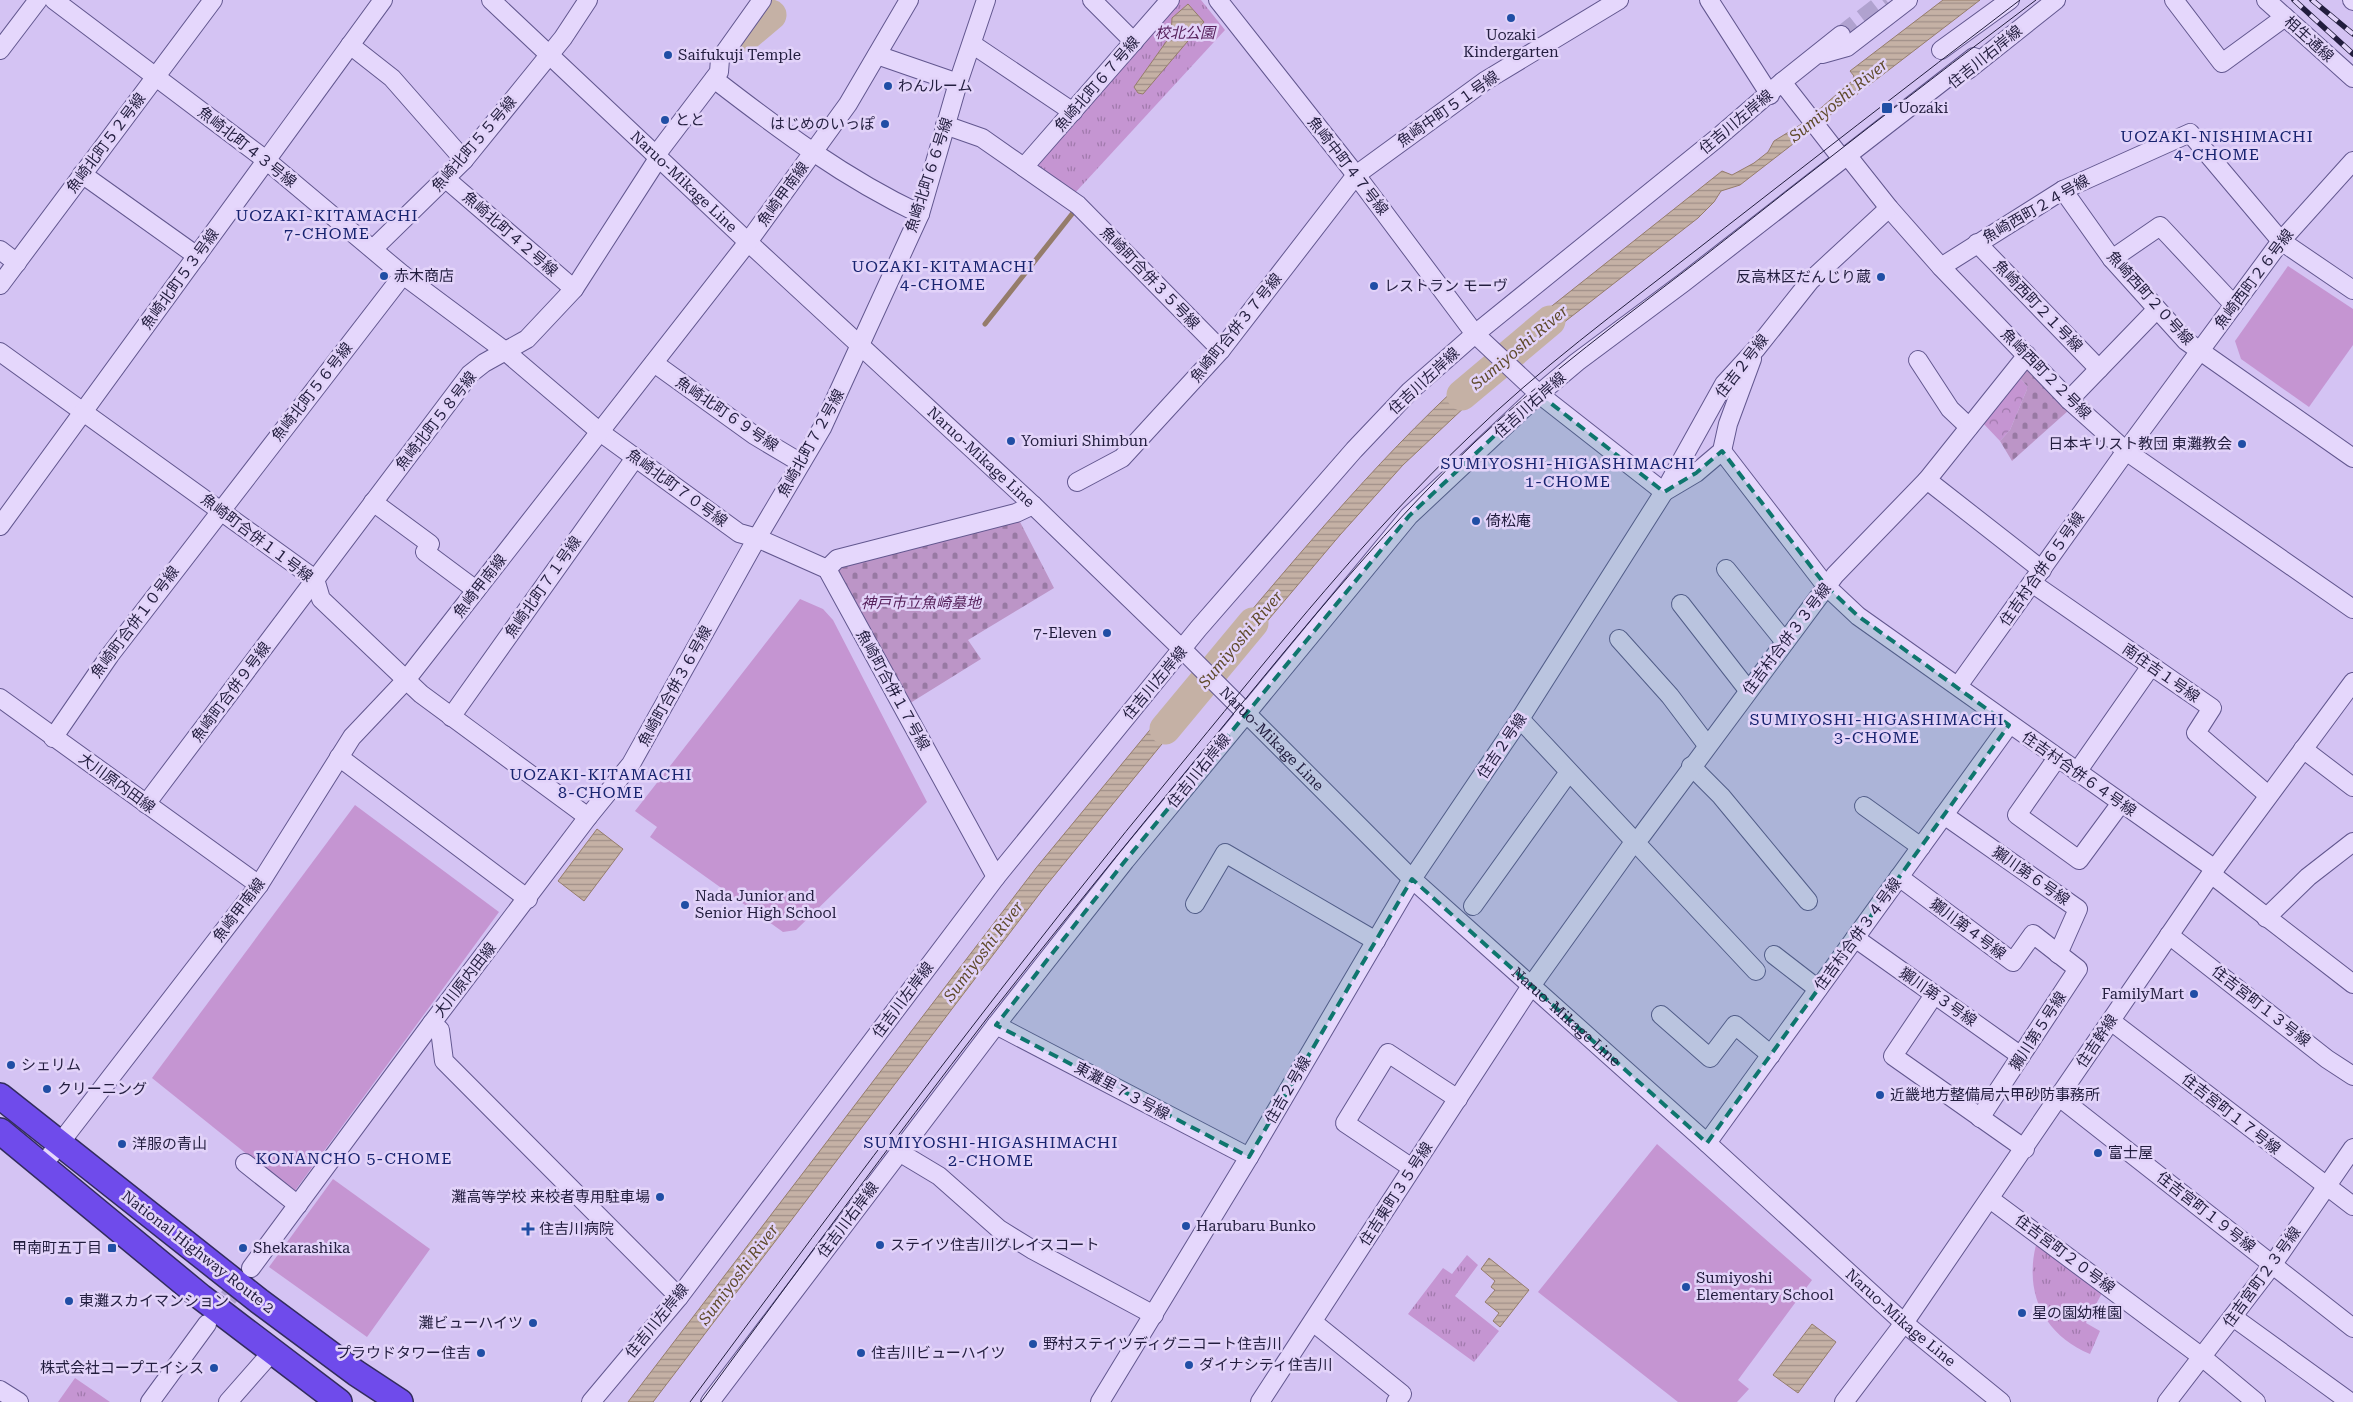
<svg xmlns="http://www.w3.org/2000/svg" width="2353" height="1402" viewBox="0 0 2353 1402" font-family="'Roboto Serif','Noto Sans JP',serif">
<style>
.grass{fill:url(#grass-tufts)}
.forest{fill:url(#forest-crowns)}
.cemetery{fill:url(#cemetery-stones)}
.garden{fill:#c595d2}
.water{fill:url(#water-rules);stroke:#957c6b}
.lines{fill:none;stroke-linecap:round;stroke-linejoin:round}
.stream{stroke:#957c6b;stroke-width:5}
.river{stroke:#c5b1a5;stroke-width:31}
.minor-tunnel{stroke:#b0a2cf;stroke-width:18;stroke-dasharray:18 9;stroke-linecap:butt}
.minor-casing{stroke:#62578f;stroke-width:20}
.highway-casing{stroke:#322c5d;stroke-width:28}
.minor{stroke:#e5d7fc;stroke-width:18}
.highway{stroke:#6f4beb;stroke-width:25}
.tram{stroke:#221d3e;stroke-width:1}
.rail-casing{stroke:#221d3e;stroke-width:5.5}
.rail{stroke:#e2d3f9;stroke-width:4;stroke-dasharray:11;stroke-linecap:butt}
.marked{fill:#0f766e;fill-opacity:0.2;stroke:#0f766e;stroke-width:4;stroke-dasharray:10 6;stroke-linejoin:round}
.poi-dot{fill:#204ea5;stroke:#e2d3f9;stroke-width:2}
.labels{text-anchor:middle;stroke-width:5;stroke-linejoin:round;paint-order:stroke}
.park-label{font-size:15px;font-style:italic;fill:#57215c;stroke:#e2d3f9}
.poi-label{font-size:15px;fill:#221d3e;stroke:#e2d3f9;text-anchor:start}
.street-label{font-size:15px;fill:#221d3e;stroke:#e2d3f9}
.water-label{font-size:16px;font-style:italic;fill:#5f4a2b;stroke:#e2d3f9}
.neighbourhood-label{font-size:16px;letter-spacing:1px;fill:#17236f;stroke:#e2d3f9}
</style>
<defs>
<pattern id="grass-tufts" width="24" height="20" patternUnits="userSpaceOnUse" patternTransform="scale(1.25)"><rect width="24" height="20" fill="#c595d2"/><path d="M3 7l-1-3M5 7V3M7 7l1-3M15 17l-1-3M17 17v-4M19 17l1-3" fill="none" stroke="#a079ac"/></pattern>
<pattern id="forest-crowns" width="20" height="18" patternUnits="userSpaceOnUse" patternTransform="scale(1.25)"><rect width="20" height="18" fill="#c595d2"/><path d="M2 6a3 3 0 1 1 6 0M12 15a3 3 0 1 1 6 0" fill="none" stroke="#a079ac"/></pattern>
<pattern id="cemetery-stones" width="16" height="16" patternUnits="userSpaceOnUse" patternTransform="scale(1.25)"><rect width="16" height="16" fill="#bc95c7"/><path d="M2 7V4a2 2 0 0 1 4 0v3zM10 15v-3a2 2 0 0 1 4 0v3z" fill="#9879a3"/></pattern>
<pattern id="water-rules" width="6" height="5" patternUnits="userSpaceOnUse" patternTransform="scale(1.25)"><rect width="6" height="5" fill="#c5b1a5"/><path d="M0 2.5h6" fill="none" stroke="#a08f88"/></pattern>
</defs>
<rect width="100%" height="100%" fill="#d4c3f3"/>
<g class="grass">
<polygon points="1177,0 1201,0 1225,30 1074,194 1040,171 1038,158"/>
<path d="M2036,1245L2102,1293L2086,1323L2100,1331L2090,1354C2044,1335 2024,1293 2036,1245Z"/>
<polygon points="1467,1255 1478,1265 1455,1296 1499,1331 1474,1362 1408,1314 1443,1268 1452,1274"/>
<polygon points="75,1378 110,1402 58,1402"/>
</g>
<polygon class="forest" points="2017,375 2028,387 2010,430 2000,441 1981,421"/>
<g class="cemetery">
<polygon points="2025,364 2069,410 2012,461 2000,441 2010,430 2028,387 2017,375"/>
<polygon points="1018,518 1054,588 968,640 981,659 907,705 837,572 842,562"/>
</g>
<g class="garden">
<polygon points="2288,266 2353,309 2353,345 2309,407 2241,359 2235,341"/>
<polygon points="800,599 823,609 833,620 927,802 796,930 783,932 650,837 657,827 635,811"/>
<polygon points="355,805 499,912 294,1192 152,1078"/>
<polygon points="1657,1144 1812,1280 1738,1380 1749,1389 1737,1402 1678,1402 1538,1292"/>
<polygon points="333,1179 430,1249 367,1337 269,1267"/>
</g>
<g class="water">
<polygon points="1943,0 1980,0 1821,122 1814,114 1852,81 1854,76 1850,71"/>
<polygon points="1188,4 1204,22 1143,94 1138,93 1134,87 1171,35 1172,18"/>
<polygon points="1805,122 1811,130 1740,185 1721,191 1714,202 1698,218 1522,355 1509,340 1722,171 1732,175 1754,163 1768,152 1774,141"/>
<path d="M1488,359L1501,373L1403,465L1340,535L1231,664L1226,655L1217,651C1303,550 1387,447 1488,359Z"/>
<polygon points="1187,685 1188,693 1198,700 1044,888 653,1402 628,1402 1036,868"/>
<polygon points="597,829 623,849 584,901 558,881"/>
<polygon points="1489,1258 1529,1290 1500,1327 1493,1321 1499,1313 1485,1302 1495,1290 1491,1287 1495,1281 1481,1269"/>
<polygon points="1812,1324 1836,1342 1798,1393 1773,1375"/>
</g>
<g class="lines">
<polyline class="stream" points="985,324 1076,209"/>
<g class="river">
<polyline points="746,36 771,15"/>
<polyline points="1462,395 1550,321"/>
<polyline points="1165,729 1253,623"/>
</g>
<g class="minor-tunnel">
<polyline points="1841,35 1886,0"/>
<polyline points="211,1319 245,1277"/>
</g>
<g class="minor-casing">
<g id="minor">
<polyline points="54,0 266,160 403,275 505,351 600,432 739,533 757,538 827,569 996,877"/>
<path id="s1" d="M491,0L748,242L1033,505L1183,650L1412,879L1707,1143L1904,1323L2001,1402"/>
<polyline points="1092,0 1134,42"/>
<polyline points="1218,0 1356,175 1475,334 1539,394 1664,492 1696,473 1722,451 1728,424 1752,359"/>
<polyline points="1709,0 1770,95"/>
<polyline points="2174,0 2222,63 2285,17"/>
<polyline points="2266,0 2353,78"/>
<polyline points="2352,0 2353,1"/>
<polyline points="972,44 1073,112"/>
<polyline points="350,45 392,78 464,160"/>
<polyline points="0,50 38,0"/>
<polyline points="1941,50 2010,0"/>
<polyline points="1822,54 1847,47 1908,0"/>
<polyline points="877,55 958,83"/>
<polyline points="1968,70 2056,0"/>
<path d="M714,79C780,130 844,178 920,214"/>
<polyline points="1782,82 1842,159"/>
<polyline points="945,125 982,138 1078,205 1221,350"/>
<polyline points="656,155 719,72 720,59 762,0"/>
<polyline points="1847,155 1889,208 1941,267 2069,400 2126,451 2353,609"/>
<polyline points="1024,167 1170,0"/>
<polyline points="82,174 197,256"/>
<polyline points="446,179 574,289"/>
<polyline points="2063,190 2112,259 2186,341 2353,458"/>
<polyline points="1977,243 2099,369"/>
<polyline points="373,249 464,160 563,38 588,0"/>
<polyline points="0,250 17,263"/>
<polyline points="2112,259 2160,226 2234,305"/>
<polyline points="1941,267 2063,190 2190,133 2281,241 2353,290"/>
<polyline points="0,285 213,0"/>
<polyline points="0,352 315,579 321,599 421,694 588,817"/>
<polyline points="1918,360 1950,409 1969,427"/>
<polyline points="654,363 754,435 801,463"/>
<polyline points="2069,400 2157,309"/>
<polyline points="1722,451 1826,586 1858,616 2215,869"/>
<polyline points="1927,480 2042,570"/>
<polyline points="1077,482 1122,458 1221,350 1356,175 1485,81 1619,0"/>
<polyline points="373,502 430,544 425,552 476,590"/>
<polyline points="0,526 383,0"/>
<polyline points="827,569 837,559 1016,513 1033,505"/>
<polyline points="1726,569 1785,642"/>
<polyline points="2032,583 2212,708 2196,733 2268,795"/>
<polyline points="1681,604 1748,690"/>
<polyline points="1619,639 1670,696 1707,745"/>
<polyline points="1958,686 2126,451 2281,241 2353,161"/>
<polyline points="0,698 259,885"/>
<polyline points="451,717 635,458"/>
<polyline points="1520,719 1756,971"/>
<polyline points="53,738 110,655 403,275"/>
<polyline points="2303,749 2353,787"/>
<polyline points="339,757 528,899"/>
<polyline points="2057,758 2017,815 2079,860 2121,803"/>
<polyline points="1691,766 1721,796 1808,901"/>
<polyline points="2077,772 2151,666"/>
<polyline points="146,804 470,374 484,363 527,339 574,289 659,157"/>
<polyline points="1864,806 1921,847"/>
<polyline points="1944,815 2078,909 2058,954"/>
<polyline points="2211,874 2353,984"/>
<polyline points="1899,877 2013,962 2033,934 2078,969 1980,1118"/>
<polyline points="1195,904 1225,853 1376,941"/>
<polyline points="1473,906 1569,772"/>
<polyline points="2266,918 2308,877 2353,842"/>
<polyline points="2169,935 2327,1059 2353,1076"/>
<polyline points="1855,938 2021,1056"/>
<polyline points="1774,955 1818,989"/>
<polyline points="1934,995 1893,1056 2025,1149"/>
<polyline points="1661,1015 1710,1058 1735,1025 1771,1055"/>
<polyline points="2111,1021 2353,1206"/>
<polyline points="432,1023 440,1030 444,1061 679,1297"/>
<polyline points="996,1025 1249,1157"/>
<polyline points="2059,1097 2353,1328"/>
<polyline points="1707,1143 2009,725"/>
<polyline points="899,1152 939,1176 999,1229 1033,1250 1154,1315"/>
<polyline points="245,1163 298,1205"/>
<polyline points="43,1165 259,885 352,737 406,680 748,242 848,104 909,0"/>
<polyline points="1412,1168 1345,1123 1388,1053 1458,1099"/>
<polyline points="1990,1199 2202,1357 2256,1402"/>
<polyline points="251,1268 432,1023 588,817 631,764 757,538 822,428 843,382 920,214 958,83 986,0"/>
<polyline points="2233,1317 2350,1402"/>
<polyline points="1313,1322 1402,1394 1396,1402"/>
<polyline points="0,1390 19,1402"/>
<polyline points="150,1402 207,1324"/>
<polyline points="228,1402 272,1352"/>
<polyline points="591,1402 679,1297 996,877 1198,629 1354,450 1410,391 1475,334 1716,139 1782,82 1841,35"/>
<polyline points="710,1402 996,1025 1125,861 1409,516 1539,394 1577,362 1683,283 1974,57"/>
<polyline points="1100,1402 1249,1157 1412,879 1520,719 1664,492 1724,384 1756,349 1810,281 1889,208"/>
<polyline points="1260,1402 1531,986 1634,842 1642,835 1835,575 1927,480 2027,355"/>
<polyline points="1844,1402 1904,1323 2211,874 2353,682"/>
<polyline points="2167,1402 2273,1264 2353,1148"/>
</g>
</g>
<g class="highway-casing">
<g id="highway">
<polyline points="0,1096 259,1301 356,1373 400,1402"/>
<polyline points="0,1131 201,1297 339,1402"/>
</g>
</g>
<use href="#minor" class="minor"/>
<use href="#highway" class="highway"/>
<g class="tram">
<path d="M690,1402C853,1182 1016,963 1191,752C1280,644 1367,534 1469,437C1539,369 1618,311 1695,251C1803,167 1911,83 2020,0"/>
<path d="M701,1402C796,1273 890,1144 988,1017C1056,930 1126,844 1197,758C1286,650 1374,539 1475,442C1546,375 1625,317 1703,257C1813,170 1924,84 2036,0"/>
</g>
<g class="rail-casing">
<g id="rail">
<polyline points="2294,0 2353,54"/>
<polyline points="2312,0 2353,34"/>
</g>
</g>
<use href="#rail" class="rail"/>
</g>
<path class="marked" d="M1539,394L1664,492L1696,473L1722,451L1826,586L1858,616L2009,725L1707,1143L1412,879L1249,1157L996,1025L1125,861L1409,516Z"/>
<g class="poi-dot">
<circle cx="1511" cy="18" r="5"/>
<circle cx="668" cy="55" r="5"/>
<circle cx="888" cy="86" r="5"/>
<rect x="1881" y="102" width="12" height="12" rx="2.5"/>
<circle cx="665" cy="120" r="5"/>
<circle cx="885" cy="124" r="5"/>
<circle cx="384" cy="276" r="5"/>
<circle cx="1881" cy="277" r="5"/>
<circle cx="1374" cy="286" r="5"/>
<circle cx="1011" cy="441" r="5"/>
<circle cx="2242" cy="444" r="5"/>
<circle cx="1476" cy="521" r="5"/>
<circle cx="1107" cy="633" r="5"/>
<circle cx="685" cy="905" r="5"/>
<circle cx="2194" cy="994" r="5"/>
<circle cx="11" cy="1065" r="5"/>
<circle cx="47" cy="1089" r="5"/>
<circle cx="1880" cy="1095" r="5"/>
<circle cx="122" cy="1144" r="5"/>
<circle cx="2098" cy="1153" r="5"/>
<circle cx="660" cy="1197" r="5"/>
<circle cx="1186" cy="1226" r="5"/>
<path d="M525.5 1221.5h5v5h5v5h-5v5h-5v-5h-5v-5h5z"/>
<circle cx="880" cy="1245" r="5"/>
<rect x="107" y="1243" width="10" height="10" rx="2.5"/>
<circle cx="243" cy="1248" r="5"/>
<circle cx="1686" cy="1287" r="5"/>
<circle cx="69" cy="1301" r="5"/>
<circle cx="2022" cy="1313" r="5"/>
<circle cx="533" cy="1323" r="5"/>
<circle cx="1033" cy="1344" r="5"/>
<circle cx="481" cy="1353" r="5"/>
<circle cx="861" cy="1353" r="5"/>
<circle cx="1189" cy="1365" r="5"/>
<circle cx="214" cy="1368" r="5"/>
</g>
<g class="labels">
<g class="park-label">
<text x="1185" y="38">校北公園</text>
<text x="921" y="608">神戸市立魚崎墓地</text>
</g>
<g class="poi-label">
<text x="1511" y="40" text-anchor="middle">Uozaki<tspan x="1511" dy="17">Kindergarten</tspan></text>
<text x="678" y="60">Saifukuji Temple</text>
<text x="898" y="91">わんルーム</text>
<text x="1898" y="113">Uozaki</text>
<text x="675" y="125">とと</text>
<text x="875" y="129" text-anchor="end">はじめのいっぽ</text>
<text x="394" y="281">赤木商店</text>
<text x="1871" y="282" text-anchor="end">反高林区だんじり蔵</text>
<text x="1384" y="291">レストラン モーヴ</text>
<text x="1021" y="446">Yomiuri Shimbun</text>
<text x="2232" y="449" text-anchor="end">日本キリスト教団 東灘教会</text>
<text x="1486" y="526">倚松庵</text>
<text x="1097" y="638" text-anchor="end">7-Eleven</text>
<text x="695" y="901">Nada Junior and<tspan x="695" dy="17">Senior High School</tspan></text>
<text x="2184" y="999" text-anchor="end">FamilyMart</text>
<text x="21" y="1070">シェリム</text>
<text x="57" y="1094">クリーニング</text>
<text x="1890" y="1100">近畿地方整備局六甲砂防事務所</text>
<text x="132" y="1149">洋服の青山</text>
<text x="2108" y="1158">富士屋</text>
<text x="650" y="1202" text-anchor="end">灘高等学校 来校者専用駐車場</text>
<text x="1196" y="1231">Harubaru Bunko</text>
<text x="539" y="1234">住吉川病院</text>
<text x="890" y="1250">ステイツ住吉川グレイスコート</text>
<text x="102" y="1253" text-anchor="end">甲南町五丁目</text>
<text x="253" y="1253">Shekarashika</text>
<text x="1696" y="1283">Sumiyoshi<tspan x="1696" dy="17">Elementary School</tspan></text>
<text x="79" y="1306">東灘スカイマンション</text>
<text x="2032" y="1318">星の園幼稚園</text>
<text x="523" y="1328" text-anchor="end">灘ビューハイツ</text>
<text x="1043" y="1349">野村ステイツディグニコート住吉川</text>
<text x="471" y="1358" text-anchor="end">プラウドタワー住吉</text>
<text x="871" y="1358">住吉川ビューハイツ</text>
<text x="1199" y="1370">ダイナシティ住吉川</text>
<text x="204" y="1373" text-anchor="end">株式会社コープエイシス</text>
</g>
<g class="street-label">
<text transform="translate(2309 39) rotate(42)" y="5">相生通線</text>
<text transform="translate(1985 57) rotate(-39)" y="5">住吉川右岸線</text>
<text transform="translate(1097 84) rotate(-49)" y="5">魚崎北町６７号線</text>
<text transform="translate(1448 109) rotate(-35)" y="5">魚崎中町５１号線</text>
<text transform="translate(1736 122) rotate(-40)" y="5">住吉川左岸線</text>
<text transform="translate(106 143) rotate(-53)" y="5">魚崎北町５２号線</text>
<text transform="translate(474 144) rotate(-49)" y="5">魚崎北町５５号線</text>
<text transform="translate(247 147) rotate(38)" y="5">魚崎北町４３号線</text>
<text transform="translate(1348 166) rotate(52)" y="5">魚崎中町４７号線</text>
<text transform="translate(929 175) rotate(-72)" y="5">魚崎北町６６号線</text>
<text dy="5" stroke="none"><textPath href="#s1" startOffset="265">Naruo-Mikage Line</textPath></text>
<text transform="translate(783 194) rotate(-54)" y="5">魚崎甲南線</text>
<text transform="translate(2036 209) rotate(-30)" y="5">魚崎西町２４号線</text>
<text transform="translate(510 234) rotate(41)" y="5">魚崎北町４２号線</text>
<text transform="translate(1150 278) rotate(46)" y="5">魚崎町合併３５号線</text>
<text transform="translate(180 279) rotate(-54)" y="5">魚崎北町５３号線</text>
<text transform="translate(2254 279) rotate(-53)" y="5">魚崎西町２６号線</text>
<text transform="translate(2150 298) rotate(48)" y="5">魚崎西町２０号線</text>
<text transform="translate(2038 306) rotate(46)" y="5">魚崎西町２１号線</text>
<text transform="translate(1236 328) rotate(-51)" y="5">魚崎町合併３７号線</text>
<text transform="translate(1742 366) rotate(-52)" y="5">住吉２号線</text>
<text transform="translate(2046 374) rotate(45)" y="5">魚崎西町２２号線</text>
<text transform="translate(1424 381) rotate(-43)" y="5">住吉川左岸線</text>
<text transform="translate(312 392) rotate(-52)" y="5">魚崎北町５６号線</text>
<text transform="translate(1530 405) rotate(-42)" y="5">住吉川右岸線</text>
<text transform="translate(727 414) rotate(34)" y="5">魚崎北町６９号線</text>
<text transform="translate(436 421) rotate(-52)" y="5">魚崎北町５８号線</text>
<text transform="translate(811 443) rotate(-61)" y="5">魚崎北町７２号線</text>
<text dy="5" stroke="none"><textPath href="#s1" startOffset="670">Naruo-Mikage Line</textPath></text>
<text transform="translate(677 488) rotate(36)" y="5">魚崎北町７０号線</text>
<text transform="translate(257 538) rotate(37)" y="5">魚崎町合併１１号線</text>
<text transform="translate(2042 569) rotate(-55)" y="5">住吉村合併６５号線</text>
<text transform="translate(480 586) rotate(-52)" y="5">魚崎甲南線</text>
<text transform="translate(543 587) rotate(-55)" y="5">魚崎北町７１号線</text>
<text transform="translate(135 622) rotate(-53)" y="5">魚崎町合併１０号線</text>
<text transform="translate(1787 639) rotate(-53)" y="5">住吉村合併３３号線</text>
<text transform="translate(2161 673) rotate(35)" y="5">南住吉１号線</text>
<text transform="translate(1155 683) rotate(-50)" y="5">住吉川左岸線</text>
<text transform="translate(675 686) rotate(-61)" y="5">魚崎町合併３６号線</text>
<text transform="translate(893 690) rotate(61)" y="5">魚崎町合併１７号線</text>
<text transform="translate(231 692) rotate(-53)" y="5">魚崎町合併９号線</text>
<text dy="5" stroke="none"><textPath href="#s1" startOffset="1075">Naruo-Mikage Line</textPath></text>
<text transform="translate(1502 746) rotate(-56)" y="5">住吉２号線</text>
<text transform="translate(1199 771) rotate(-51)" y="5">住吉川右岸線</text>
<text transform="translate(2079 774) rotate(35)" y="5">住吉村合併６４号線</text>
<text transform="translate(117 783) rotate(36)" y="5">大川原内田線</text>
<text transform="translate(2031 876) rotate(35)" y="5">獺川第６号線</text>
<text transform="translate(239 910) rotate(-53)" y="5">魚崎甲南線</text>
<text transform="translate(1968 929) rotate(37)" y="5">獺川第４号線</text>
<text transform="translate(1858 934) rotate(-54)" y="5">住吉村合併３４号線</text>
<text transform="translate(465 980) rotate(-52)" y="5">大川原内田線</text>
<text transform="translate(1938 997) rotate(35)" y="5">獺川第３号線</text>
<text transform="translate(903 1000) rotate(-53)" y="5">住吉川左岸線</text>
<text transform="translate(2261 1006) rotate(38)" y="5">住吉宮町１３号線</text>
<text dy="5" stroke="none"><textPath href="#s1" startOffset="1480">Naruo-Mikage Line</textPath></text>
<text transform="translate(2038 1031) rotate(-57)" y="5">獺川第５号線</text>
<text transform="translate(2097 1041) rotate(-56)" y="5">住吉幹線</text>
<text transform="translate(1288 1090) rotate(-60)" y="5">住吉２号線</text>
<text transform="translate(1122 1091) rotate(28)" y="5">東灘里７３号線</text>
<text transform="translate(2231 1114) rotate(38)" y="5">住吉宮町１７号線</text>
<text transform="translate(1396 1194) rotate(-57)" y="5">住吉東町３５号線</text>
<text transform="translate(2206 1212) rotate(38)" y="5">住吉宮町１９号線</text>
<text transform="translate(848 1220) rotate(-53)" y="5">住吉川右岸線</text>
<text transform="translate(198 1252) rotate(38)" y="5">National Highway Route 2</text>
<text transform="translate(2065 1254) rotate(37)" y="5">住吉宮町２０号線</text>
<text transform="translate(2262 1277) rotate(-54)" y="5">住吉宮町２３号線</text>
<text dy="5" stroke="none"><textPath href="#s1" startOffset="1930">Naruo-Mikage Line</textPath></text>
<text transform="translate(657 1321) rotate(-51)" y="5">住吉川左岸線</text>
</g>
<g class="water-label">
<text transform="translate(1838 100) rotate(-39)" y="6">Sumiyoshi River</text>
<text transform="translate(1519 347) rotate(-40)" y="6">Sumiyoshi River</text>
<text transform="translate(1240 639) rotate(-50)" y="6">Sumiyoshi River</text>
<text transform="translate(983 951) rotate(-53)" y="6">Sumiyoshi River</text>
<text transform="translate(738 1274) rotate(-53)" y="6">Sumiyoshi River</text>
</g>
<g class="neighbourhood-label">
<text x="2217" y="142">UOZAKI-NISHIMACHI<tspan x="2217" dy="18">4-CHOME</tspan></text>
<text x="327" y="221">UOZAKI-KITAMACHI<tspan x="327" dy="18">7-CHOME</tspan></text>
<text x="943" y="272">UOZAKI-KITAMACHI<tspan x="943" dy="18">4-CHOME</tspan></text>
<text x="1568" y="469">SUMIYOSHI-HIGASHIMACHI<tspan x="1568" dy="18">1-CHOME</tspan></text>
<text x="1877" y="725">SUMIYOSHI-HIGASHIMACHI<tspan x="1877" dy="18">3-CHOME</tspan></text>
<text x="601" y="780">UOZAKI-KITAMACHI<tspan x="601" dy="18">8-CHOME</tspan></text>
<text x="991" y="1148">SUMIYOSHI-HIGASHIMACHI<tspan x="991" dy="18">2-CHOME</tspan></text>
<text x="354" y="1164">KONANCHO 5-CHOME</text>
</g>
</g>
</svg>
